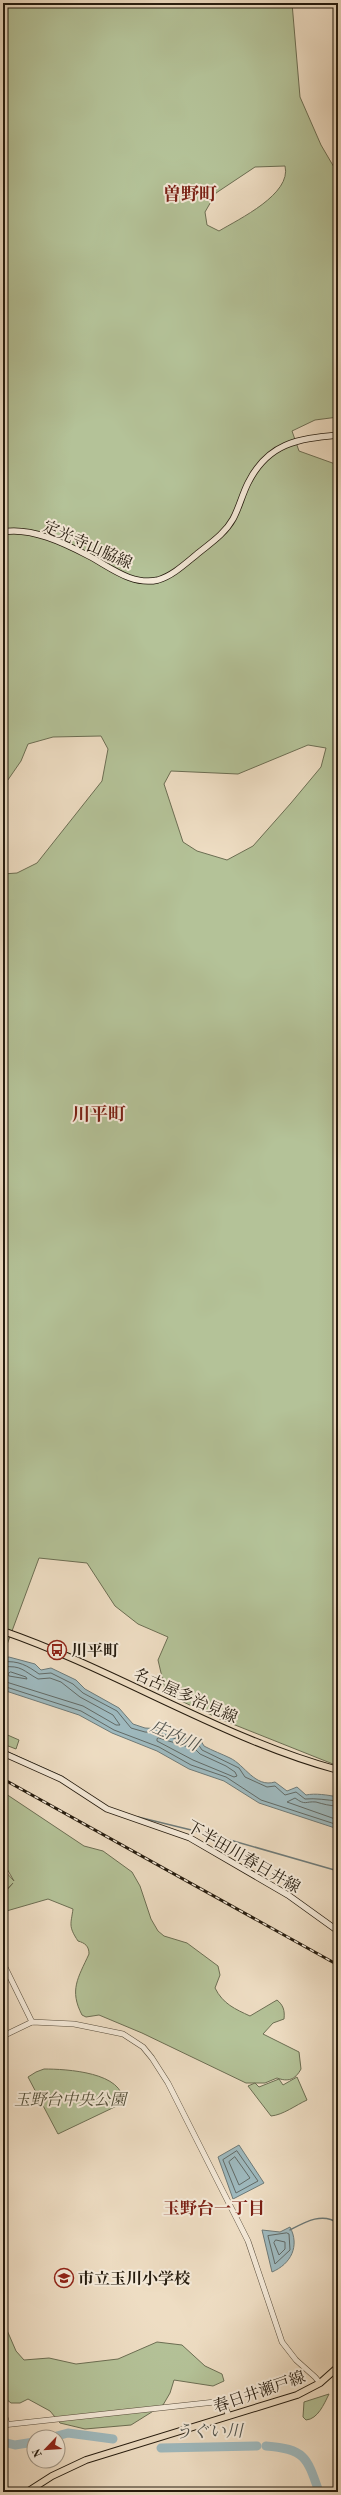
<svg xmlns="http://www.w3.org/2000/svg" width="341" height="2495" viewBox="0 0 341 2495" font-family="'Old Standard TT','Noto Serif JP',serif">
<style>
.green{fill:#b4c298;stroke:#6c6e53;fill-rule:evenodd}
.water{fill:#9eb9be;stroke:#6e7a78}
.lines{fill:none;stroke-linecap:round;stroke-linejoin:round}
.shore{stroke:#626a66;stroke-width:1}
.stream{stroke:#6e7a78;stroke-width:1.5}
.river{stroke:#9eb9be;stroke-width:9}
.tertiary-casing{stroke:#574c3b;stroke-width:6}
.secondary-casing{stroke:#251b0e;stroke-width:7}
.primary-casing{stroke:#251b0e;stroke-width:8}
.tertiary{stroke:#f4e9d8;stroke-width:5}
.secondary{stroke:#f4e9d8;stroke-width:5.5}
.primary{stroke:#eeddc3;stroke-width:6}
.rail-casing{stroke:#251b0e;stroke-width:3}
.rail{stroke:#f4e9d8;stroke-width:1.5;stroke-dasharray:4.5;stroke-linecap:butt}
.labels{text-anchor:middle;stroke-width:4;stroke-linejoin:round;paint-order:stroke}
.street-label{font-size:16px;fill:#251b0e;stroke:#f4e9d8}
.poi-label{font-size:16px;font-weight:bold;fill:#251b0e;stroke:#f4e9d8;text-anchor:start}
.park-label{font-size:16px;font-style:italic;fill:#504d37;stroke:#f4e9d8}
.water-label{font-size:17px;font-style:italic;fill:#4f524c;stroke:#f4e9d8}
.neighbourhood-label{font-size:17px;font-weight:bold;fill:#7a1f14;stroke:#f4e9d8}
.quarter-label{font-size:18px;font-weight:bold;fill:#7a1f14;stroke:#f4e9d8}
</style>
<rect width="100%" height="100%" fill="#eeddc3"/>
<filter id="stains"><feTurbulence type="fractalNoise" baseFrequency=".005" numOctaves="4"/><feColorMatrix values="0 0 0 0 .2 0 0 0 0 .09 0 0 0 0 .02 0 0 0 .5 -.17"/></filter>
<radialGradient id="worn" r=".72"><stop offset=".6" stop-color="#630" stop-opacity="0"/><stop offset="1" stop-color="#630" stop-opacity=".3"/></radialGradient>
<g class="green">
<path d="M3,3H292L300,97L321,145L338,174V417L315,420L292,431L299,451L338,465V1766L220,1719L166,1694L158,1660L168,1637L138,1624L115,1606L87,1563L39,1558L5,1650H3V874L17,873L37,863L102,781L108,749L101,736L53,737L28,744L21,761L3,787ZM285,166C292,194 239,219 219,231L207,225L205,212L216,193L255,167ZM308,745L326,748L321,767L291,803L253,846L227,860L197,851L183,842L164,784L171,771L238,774Z"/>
<polygon points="3,1733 19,1740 16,1749 3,1744"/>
<path d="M3,1792L84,1846L103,1851L132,1872L140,1886L151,1919L158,1931L164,1936L187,1943L218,1966L220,1975L215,1988C223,2004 235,2009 250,2016L277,2000C283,2005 285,2010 284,2019L273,2023L263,2034L299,2052L301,2069C295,2080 288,2082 277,2078L265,2083H246L142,2033L99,2015L86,2017L82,2015C69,1990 78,1978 89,1954C89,1946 85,1943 78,1941C68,1926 71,1924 73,1909L48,1899L3,1912V1895L13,1883L3,1893V1869L14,1881L3,1862Z"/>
<path d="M44,2069C66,2069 125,2072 123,2103L58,2134L28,2077L36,2072Z"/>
<path d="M297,2077L307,2100C296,2105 283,2115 271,2116L248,2086L255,2083L259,2087L279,2079L283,2085Z"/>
<polygon points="3,2321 16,2351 24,2360 49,2358 76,2364 118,2359 157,2342 182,2345 205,2366 222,2374 224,2381 213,2386 174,2380 170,2393 163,2405 131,2425 85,2429 60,2423 50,2411 28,2399 20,2403 11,2403 6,2399 3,2389"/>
<path d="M329,2394C324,2404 318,2419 306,2420L303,2417L304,2402Z"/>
</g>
<g class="water">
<path d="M9,1657L35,1664L41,1670L51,1668L76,1680L85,1689L119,1708L133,1724L145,1728L161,1729L185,1738L201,1741L204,1746C213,1751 222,1754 230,1758C245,1765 255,1788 275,1782L287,1791L297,1787L306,1795C315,1793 328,1795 338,1797V1829L259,1803L224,1781L189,1769L157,1751L112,1733L79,1715L3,1690V1658Z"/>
<polygon points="239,2145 264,2183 233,2199 218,2157"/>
<path d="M290,2227C300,2246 291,2264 272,2272L262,2230L280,2232Z"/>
</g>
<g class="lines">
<g class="shore">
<path d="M3,1662C18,1660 28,1666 39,1674L51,1673L73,1684L83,1693L117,1711L131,1728L145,1732L160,1733L184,1742L198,1744L202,1750L239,1768L245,1777L267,1787L275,1786L285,1795L296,1792L305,1799C316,1798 326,1800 338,1801"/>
<path d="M3,1667C22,1665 23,1671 38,1679L50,1678L61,1682L80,1697L113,1715L120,1725H116L83,1706L3,1681"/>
<polygon points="11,1672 26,1677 27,1679 9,1676 8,1674"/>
<polyline points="3,1686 81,1711 114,1730 159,1747 191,1765 226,1777 261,1800 338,1825"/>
<polygon points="159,1738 195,1749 200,1754 226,1766 235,1772 237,1776 234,1777 193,1760 157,1741 157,1739"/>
<path d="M338,1806C330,1806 323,1804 316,1802C305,1801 306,1806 295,1798L287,1802L338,1820"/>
<polygon points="237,2151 258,2181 236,2193 223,2160"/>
<polygon points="235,2157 250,2178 239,2185 229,2162"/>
<polygon points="287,2233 289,2234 290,2250 275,2264 268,2236"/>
<polygon points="276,2240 285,2242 285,2249 279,2255 274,2243"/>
</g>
<g class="stream">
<polyline points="3,1750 63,1777 73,1784"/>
<polyline points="138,1817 224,1838"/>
<polyline points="230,1840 338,1871"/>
<path d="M290,2230C305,2222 322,2212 338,2223"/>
</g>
<g class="river">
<polyline points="53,2437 68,2433 113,2439"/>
<polyline points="3,2442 15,2445 34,2442"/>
<path d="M266,2446C305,2449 307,2457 319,2492"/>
<polyline points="161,2448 257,2446"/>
</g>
<g class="tertiary-casing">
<g id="tertiary">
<polyline points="3,1963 32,2022"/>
<polyline points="3,2036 32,2022 74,2024 123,2034 143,2047 152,2058 168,2083 248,2241 282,2342 296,2360 315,2377 320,2383"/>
<polyline points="3,2410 7,2424"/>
<path d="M3,2425L215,2402C223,2403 226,2408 229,2416"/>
</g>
</g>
<g class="secondary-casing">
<g id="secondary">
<path d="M3,532C31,527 64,543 89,556C110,567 132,586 158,580C172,576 185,564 196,555C209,544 224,535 233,519C239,508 242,495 248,483C268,443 297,439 338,435"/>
<polyline points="3,1753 61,1779 107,1809 190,1838 288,1895 338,1931"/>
</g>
</g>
<g class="primary-casing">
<g id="primary">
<path d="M3,1631C116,1670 223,1739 338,1770"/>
<polyline points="27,2492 52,2476 86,2460 297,2395 320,2383 338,2367"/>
</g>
</g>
<use href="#tertiary" class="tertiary"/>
<use href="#secondary" class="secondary"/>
<use href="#primary" class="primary"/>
<g class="rail-casing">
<polyline id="rail" points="3,1779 338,1965"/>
</g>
<use href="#rail" class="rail"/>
</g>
<defs>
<g id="bus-ring" transform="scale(1)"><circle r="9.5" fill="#f4e9d8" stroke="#8f2418" stroke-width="1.5"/><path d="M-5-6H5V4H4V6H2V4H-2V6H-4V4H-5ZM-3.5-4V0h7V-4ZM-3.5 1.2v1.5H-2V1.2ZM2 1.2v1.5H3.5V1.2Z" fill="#8f2418"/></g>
<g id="school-ring" transform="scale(1)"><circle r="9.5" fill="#f4e9d8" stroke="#8f2418" stroke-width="1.5"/><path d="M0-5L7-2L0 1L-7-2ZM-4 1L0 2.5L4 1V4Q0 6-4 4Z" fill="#8f2418"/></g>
</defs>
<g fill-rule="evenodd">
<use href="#bus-ring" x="57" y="1650"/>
<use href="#school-ring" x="64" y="2278"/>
</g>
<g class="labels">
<g class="street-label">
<text transform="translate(88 544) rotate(24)" y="6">定光寺山脇線</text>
<text transform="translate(186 1695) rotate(24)" y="6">名古屋多治見線</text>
<text transform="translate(244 1856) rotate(30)" y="6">下半田川春日井線</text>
<text transform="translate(259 2391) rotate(-19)" y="6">春日井瀬戸線</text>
</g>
<g class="poi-label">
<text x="71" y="1656">川平町</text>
<text x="78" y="2284">市立玉川小学校</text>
</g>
<g class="park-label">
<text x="70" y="2105">玉野台中央公園</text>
</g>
<g class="water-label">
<text transform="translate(175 1735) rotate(24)" y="6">庄内川</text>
<text transform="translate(209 2431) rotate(-1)" y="6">うぐい川</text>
</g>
<g class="neighbourhood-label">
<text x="214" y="2214">玉野台一丁目</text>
</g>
<g class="quarter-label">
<text x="190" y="200">曽野町</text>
<text x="99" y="1120">川平町</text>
</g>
</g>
<rect width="341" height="2495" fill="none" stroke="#eeddc3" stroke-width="16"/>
<rect x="4" y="4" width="333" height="2487" fill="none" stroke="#251b0e" stroke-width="2"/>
<rect x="8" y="8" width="325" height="2479" fill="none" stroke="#251b0e"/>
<g transform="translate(46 2449) rotate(245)"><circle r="19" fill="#f4e9d8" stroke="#a19787"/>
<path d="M0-3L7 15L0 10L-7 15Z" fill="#8f2418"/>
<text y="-6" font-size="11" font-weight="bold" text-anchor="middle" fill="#251b0e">N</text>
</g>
<rect width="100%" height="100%" filter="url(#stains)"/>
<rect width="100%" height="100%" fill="url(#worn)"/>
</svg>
